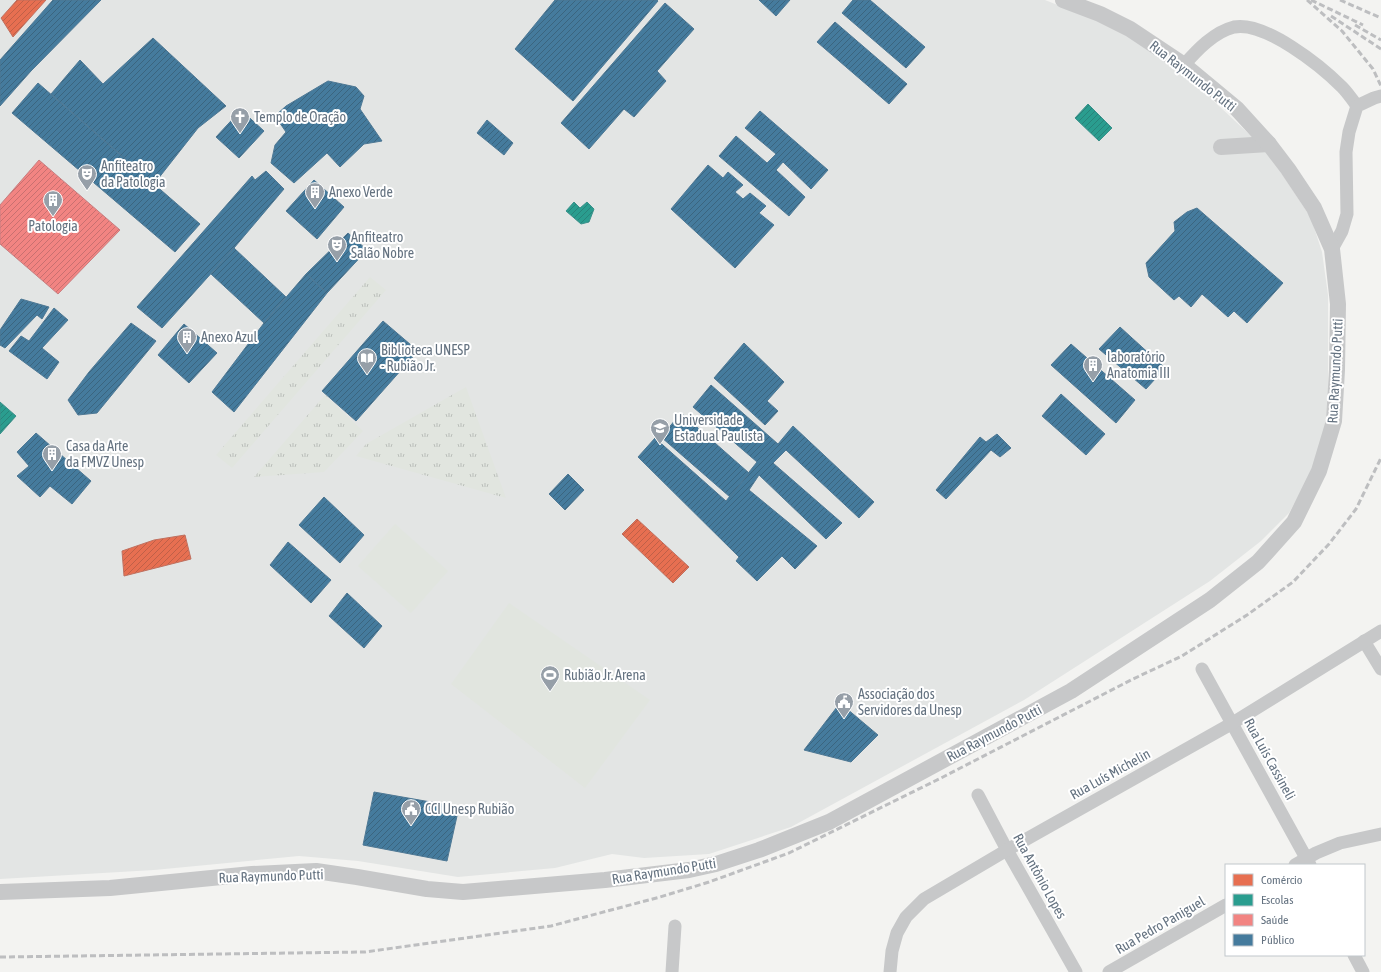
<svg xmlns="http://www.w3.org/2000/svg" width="1381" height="972" viewBox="0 0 1381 972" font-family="'Asap Condensed',sans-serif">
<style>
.built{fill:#e3e5e4}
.green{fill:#e1e5df}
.park{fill:url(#park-tufts)}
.shops{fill:url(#shops-hatch);stroke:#c0705f}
.schools{fill:url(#schools-hatch);stroke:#3b908a}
.health{fill:url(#health-hatch);stroke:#c77f81}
.public{fill:url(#public-hatch);stroke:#4e7894}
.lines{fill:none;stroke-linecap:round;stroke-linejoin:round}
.minor{stroke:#c7c8c9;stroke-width:13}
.tertiary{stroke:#c7c8c9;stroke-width:16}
.rail{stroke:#bdbec0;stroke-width:3;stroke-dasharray:6 3;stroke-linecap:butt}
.labels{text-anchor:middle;stroke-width:4;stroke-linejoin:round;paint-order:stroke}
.street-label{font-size:14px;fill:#647280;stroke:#fff}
.poi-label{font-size:14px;fill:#647280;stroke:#fff;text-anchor:start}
</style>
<defs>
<pattern id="park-tufts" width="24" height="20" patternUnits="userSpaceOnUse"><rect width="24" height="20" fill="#e1e5df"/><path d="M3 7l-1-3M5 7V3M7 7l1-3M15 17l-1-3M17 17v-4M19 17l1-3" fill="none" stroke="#babeba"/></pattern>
<pattern id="shops-hatch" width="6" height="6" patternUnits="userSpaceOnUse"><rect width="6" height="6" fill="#e76f51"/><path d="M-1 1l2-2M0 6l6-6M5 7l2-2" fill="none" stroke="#bf6048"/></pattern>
<pattern id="schools-hatch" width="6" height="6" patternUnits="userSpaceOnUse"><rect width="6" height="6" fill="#2a9d8f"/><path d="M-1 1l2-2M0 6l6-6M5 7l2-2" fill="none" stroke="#28847a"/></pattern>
<pattern id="health-hatch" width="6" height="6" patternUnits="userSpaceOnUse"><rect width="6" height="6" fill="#f28482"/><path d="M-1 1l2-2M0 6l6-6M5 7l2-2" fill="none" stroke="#c87070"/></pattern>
<pattern id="public-hatch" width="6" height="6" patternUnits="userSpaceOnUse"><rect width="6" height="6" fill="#457b9d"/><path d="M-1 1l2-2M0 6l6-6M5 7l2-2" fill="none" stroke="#3b657f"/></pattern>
</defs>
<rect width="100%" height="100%" fill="#f3f3f1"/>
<polygon class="built" points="0,0 1045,0 1108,25 1155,52 1202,90 1267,151 1311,218 1322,252 1328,295 1328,421 1313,469 1289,513 1261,541 1210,581 1024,700 791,827 709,854 644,858 612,854 555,868 458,877 358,861 299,856 154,870 0,879"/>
<g class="green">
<polygon points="395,524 448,571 411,613 358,566"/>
<polygon points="509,603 650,700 585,788 451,684"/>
</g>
<g class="park">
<polygon points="370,277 386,290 232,468 216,455"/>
<polygon points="466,387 506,498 356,456 366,444"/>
<polygon points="325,395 363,431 324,472 254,477"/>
</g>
<g class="shops">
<polygon points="17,0 46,0 13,37 1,18"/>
<polygon points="637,519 689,567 673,583 622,534"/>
<polygon points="185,535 191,559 124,576 122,551 154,540"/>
</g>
<g class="schools">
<polygon points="1088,104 1112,128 1099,141 1075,118"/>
<polygon points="574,202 580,208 587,202 594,209 589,222 581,224 566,211"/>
<polygon points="0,402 16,416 0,434"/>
</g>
<polygon class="health" points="39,160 120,230 58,294 0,244 0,205"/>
<g class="public">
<polygon points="53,0 101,0 31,71 0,106 0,60"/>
<polygon points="555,0 657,0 658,1 573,101 515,49"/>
<polygon points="759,0 790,0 776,16"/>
<polygon points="853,0 870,0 925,47 906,68 842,13"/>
<polygon points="665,3 694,29 657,71 666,81 634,117 624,109 589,149 561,123"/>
<polygon points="835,22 907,84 889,104 817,42"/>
<polygon points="153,38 226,106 198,128 154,184 51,94 80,60 103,84"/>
<polygon points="328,81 356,87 364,96 360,109 382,141 364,144 340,167 327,153 294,183 271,163 275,145 286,132 275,116 286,106"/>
<polygon points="38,83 200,224 175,252 12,113"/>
<polygon points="241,110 264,131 239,158 216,137"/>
<polygon points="760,111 828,170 811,189 783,162 776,170 805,197 789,216 719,156 736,136 767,163 776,154 745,128"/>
<polygon points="487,120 513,143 504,155 477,133"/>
<polygon points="708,165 723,178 728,172 743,185 735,192 743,199 750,193 766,206 759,213 774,225 735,268 671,209"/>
<polygon points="266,171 284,189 234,248 162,328 137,307 252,176 255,180"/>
<polygon points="314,180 344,207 317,239 286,211"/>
<polygon points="1197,208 1283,283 1247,323 1234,311 1228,317 1202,294 1191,307 1179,296 1174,300 1149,277 1146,263 1175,231 1174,222 1187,212"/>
<polygon points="348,233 367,250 327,293 306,274"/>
<polygon points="234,248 286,297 264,323 211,274"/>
<polygon points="306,274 327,293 234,412 212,392 264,323"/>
<polygon points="21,299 49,307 42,319 37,315 5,348 0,345 0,330"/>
<polygon points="54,308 68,320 42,348 59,362 47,379 9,351 21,336 29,341"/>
<polygon points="383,321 418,351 356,421 322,391"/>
<polygon points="131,323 156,341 97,413 78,415 68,400 89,372"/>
<polygon points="184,324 217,353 189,383 158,355"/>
<polygon points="1120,327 1165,368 1146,389 1099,349"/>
<polygon points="744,343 784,382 767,401 778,411 765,425 714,378"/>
<polygon points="1071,344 1135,400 1116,423 1051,365"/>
<polygon points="711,385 778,444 793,426 874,502 859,518 786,450 773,463 842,523 826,539 759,475 749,490 817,546 795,569 782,556 757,581 736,561 739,557 638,457 655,438 726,501 757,462 693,407"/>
<polygon points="1061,394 1105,434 1086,455 1042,416"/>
<polygon points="681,413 749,473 730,497 661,437"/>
<polygon points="36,433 91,481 72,504 50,486 40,497 17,476 29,466 17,452"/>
<polygon points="997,434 1011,448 1000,457 991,450 946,499 936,490 980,437 986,442"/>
<polygon points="568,474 584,490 565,510 549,494"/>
<polygon points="324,497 364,535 340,563 299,525"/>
<polygon points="288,542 331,580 311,603 270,565"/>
<polygon points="347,593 382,626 364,648 329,616"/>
<polygon points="840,703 878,735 851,762 804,750"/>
<polygon points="374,792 459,807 447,861 363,845"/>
</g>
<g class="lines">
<g class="minor">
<path d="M1184,65C1197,50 1214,32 1234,27C1265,21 1321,66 1342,87C1347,92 1352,99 1357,106"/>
<polyline points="1332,249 1342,231 1347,214 1346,152 1349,132 1357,106 1374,98 1381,96"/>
<polyline points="1364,641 1381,669"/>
<polyline points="1202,669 1310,865"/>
<polyline points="978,795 1007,850 1076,972"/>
<polyline points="1295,865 1316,853 1340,843 1381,834"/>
<polyline points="1354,955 1363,972"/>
<polyline points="672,972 675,926"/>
<polyline points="890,972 892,951 897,933 906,917 924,899 1007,850 1231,724 1381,631"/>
<polyline points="1109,972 1226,905"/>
</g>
<g class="tertiary">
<polyline points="1221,147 1269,144"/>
<polyline points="0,892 110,888 252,874 316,871 357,877 427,889 463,892 605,880 689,870 716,864 759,850 829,822 1071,691 1210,600 1258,562 1294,522 1319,471 1334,421 1337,370 1338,304 1332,249 1314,208 1288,169 1269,144 1237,109 1184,65 1130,29 1100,14 1063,0"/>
</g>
<g class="rail">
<polyline points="1307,0 1342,31 1373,69 1381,86"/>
<polyline points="1311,0 1363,25"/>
<polyline points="1340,0 1381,18"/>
<polyline points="1331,16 1381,49"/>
<polyline points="1355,25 1381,40"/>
<polyline points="0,957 365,952 551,926 660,897 709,882 789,853 943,777 1133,679 1182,656 1247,615 1293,582 1329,544 1356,509 1381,458"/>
</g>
</g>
<defs>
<g id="church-pin" transform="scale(1)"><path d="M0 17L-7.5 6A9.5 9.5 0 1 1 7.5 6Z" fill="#969fa8" stroke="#fff"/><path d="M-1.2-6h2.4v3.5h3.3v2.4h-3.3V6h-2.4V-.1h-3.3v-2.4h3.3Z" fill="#fff"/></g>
<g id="theatre-pin" transform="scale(1)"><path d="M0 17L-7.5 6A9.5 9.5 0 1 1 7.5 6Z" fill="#969fa8" stroke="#fff"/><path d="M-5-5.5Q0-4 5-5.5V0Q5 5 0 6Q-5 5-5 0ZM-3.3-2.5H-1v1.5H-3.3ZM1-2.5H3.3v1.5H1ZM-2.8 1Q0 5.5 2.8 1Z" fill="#fff"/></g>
<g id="building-pin" transform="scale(1)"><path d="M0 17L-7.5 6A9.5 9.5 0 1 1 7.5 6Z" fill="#969fa8" stroke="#fff"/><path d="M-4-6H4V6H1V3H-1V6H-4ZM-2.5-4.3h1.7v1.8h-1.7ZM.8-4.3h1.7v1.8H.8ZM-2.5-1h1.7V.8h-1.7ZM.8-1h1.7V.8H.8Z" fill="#fff"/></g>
<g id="library-pin" transform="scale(1)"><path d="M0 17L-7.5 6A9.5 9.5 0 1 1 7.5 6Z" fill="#969fa8" stroke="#fff"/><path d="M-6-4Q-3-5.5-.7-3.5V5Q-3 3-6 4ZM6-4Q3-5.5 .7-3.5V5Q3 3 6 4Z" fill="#fff"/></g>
<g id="university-pin" transform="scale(1)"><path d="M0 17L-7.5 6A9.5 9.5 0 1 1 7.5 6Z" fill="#969fa8" stroke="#fff"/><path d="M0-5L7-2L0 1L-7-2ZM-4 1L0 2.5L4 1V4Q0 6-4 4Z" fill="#fff"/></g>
<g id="stadium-pin" transform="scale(1)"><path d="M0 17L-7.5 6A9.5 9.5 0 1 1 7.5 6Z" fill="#969fa8" stroke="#fff"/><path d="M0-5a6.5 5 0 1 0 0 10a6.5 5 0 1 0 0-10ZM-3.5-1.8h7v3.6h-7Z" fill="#fff"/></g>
<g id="civic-pin" transform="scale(1)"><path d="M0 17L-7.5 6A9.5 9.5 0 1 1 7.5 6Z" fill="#969fa8" stroke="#fff"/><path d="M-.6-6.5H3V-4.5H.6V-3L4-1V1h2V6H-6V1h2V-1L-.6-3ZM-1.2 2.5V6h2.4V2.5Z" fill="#fff"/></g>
</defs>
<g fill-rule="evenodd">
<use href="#church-pin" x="240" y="117"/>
<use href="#theatre-pin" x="87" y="174"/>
<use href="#building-pin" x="315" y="192"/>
<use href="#building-pin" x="53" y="200"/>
<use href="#theatre-pin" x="337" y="245"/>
<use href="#building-pin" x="187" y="337"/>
<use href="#library-pin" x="367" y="358"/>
<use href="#building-pin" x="1093" y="365"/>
<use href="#university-pin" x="660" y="428"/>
<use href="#building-pin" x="52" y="454"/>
<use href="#stadium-pin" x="550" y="675"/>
<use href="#civic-pin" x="844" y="702"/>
<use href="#civic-pin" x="411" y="809"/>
</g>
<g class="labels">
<g class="street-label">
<text transform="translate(1193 76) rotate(38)" y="5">Rua Raymundo Putti</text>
<text transform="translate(1335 371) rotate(-87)" y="5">Rua Raymundo Putti</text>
<text transform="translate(994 733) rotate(-28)" y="5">Rua Raymundo Putti</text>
<text transform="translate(1270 759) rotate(61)" y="5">Rua Luís Cassineli</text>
<text transform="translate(1110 774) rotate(-29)" y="5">Rua Luís Michelin</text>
<text transform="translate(664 871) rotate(-9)" y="5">Rua Raymundo Putti</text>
<text transform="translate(271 876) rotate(-2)" y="5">Rua Raymundo Putti</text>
<text transform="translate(1040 876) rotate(61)" y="5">Rua Antônio Lopes</text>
<text transform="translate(1160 925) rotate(-30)" y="5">Rua Pedro Paniguel</text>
</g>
<g class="poi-label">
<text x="254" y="122">Templo de Oração</text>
<text x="101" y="171">Anfiteatro<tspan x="101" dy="16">da Patologia</tspan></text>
<text x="329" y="197">Anexo Verde</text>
<text x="53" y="231" text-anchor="middle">Patologia</text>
<text x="351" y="242">Anfiteatro<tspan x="351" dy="16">Salão Nobre</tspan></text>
<text x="201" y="342">Anexo Azul</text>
<text x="381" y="355">Biblioteca UNESP<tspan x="381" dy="16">- Rubião Jr.</tspan></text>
<text x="1107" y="362">laboratório<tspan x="1107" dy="16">Anatomia III</tspan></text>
<text x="674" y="425">Universidade<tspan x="674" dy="16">Estadual Paulista</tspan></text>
<text x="66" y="451">Casa da Arte<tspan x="66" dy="16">da FMVZ Unesp</tspan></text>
<text x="564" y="680">Rubião Jr. Arena</text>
<text x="858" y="699">Associação dos<tspan x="858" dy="16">Servidores da Unesp</tspan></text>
<text x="425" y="814">CCI Unesp Rubião</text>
</g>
</g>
<rect x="1225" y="864" width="140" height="92" fill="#ffffff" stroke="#c1c7cc"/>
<rect x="1233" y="874" width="20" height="12" fill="#e76f51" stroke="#c1c7cc"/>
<text x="1261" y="884" font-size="12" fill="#647280">Comércio</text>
<rect x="1233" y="894" width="20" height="12" fill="#2a9d8f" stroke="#c1c7cc"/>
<text x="1261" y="904" font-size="12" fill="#647280">Escolas</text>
<rect x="1233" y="914" width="20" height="12" fill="#f28482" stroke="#c1c7cc"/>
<text x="1261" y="924" font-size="12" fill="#647280">Saúde</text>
<rect x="1233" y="934" width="20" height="12" fill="#457b9d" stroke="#c1c7cc"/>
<text x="1261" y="944" font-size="12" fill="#647280">Público</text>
</svg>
